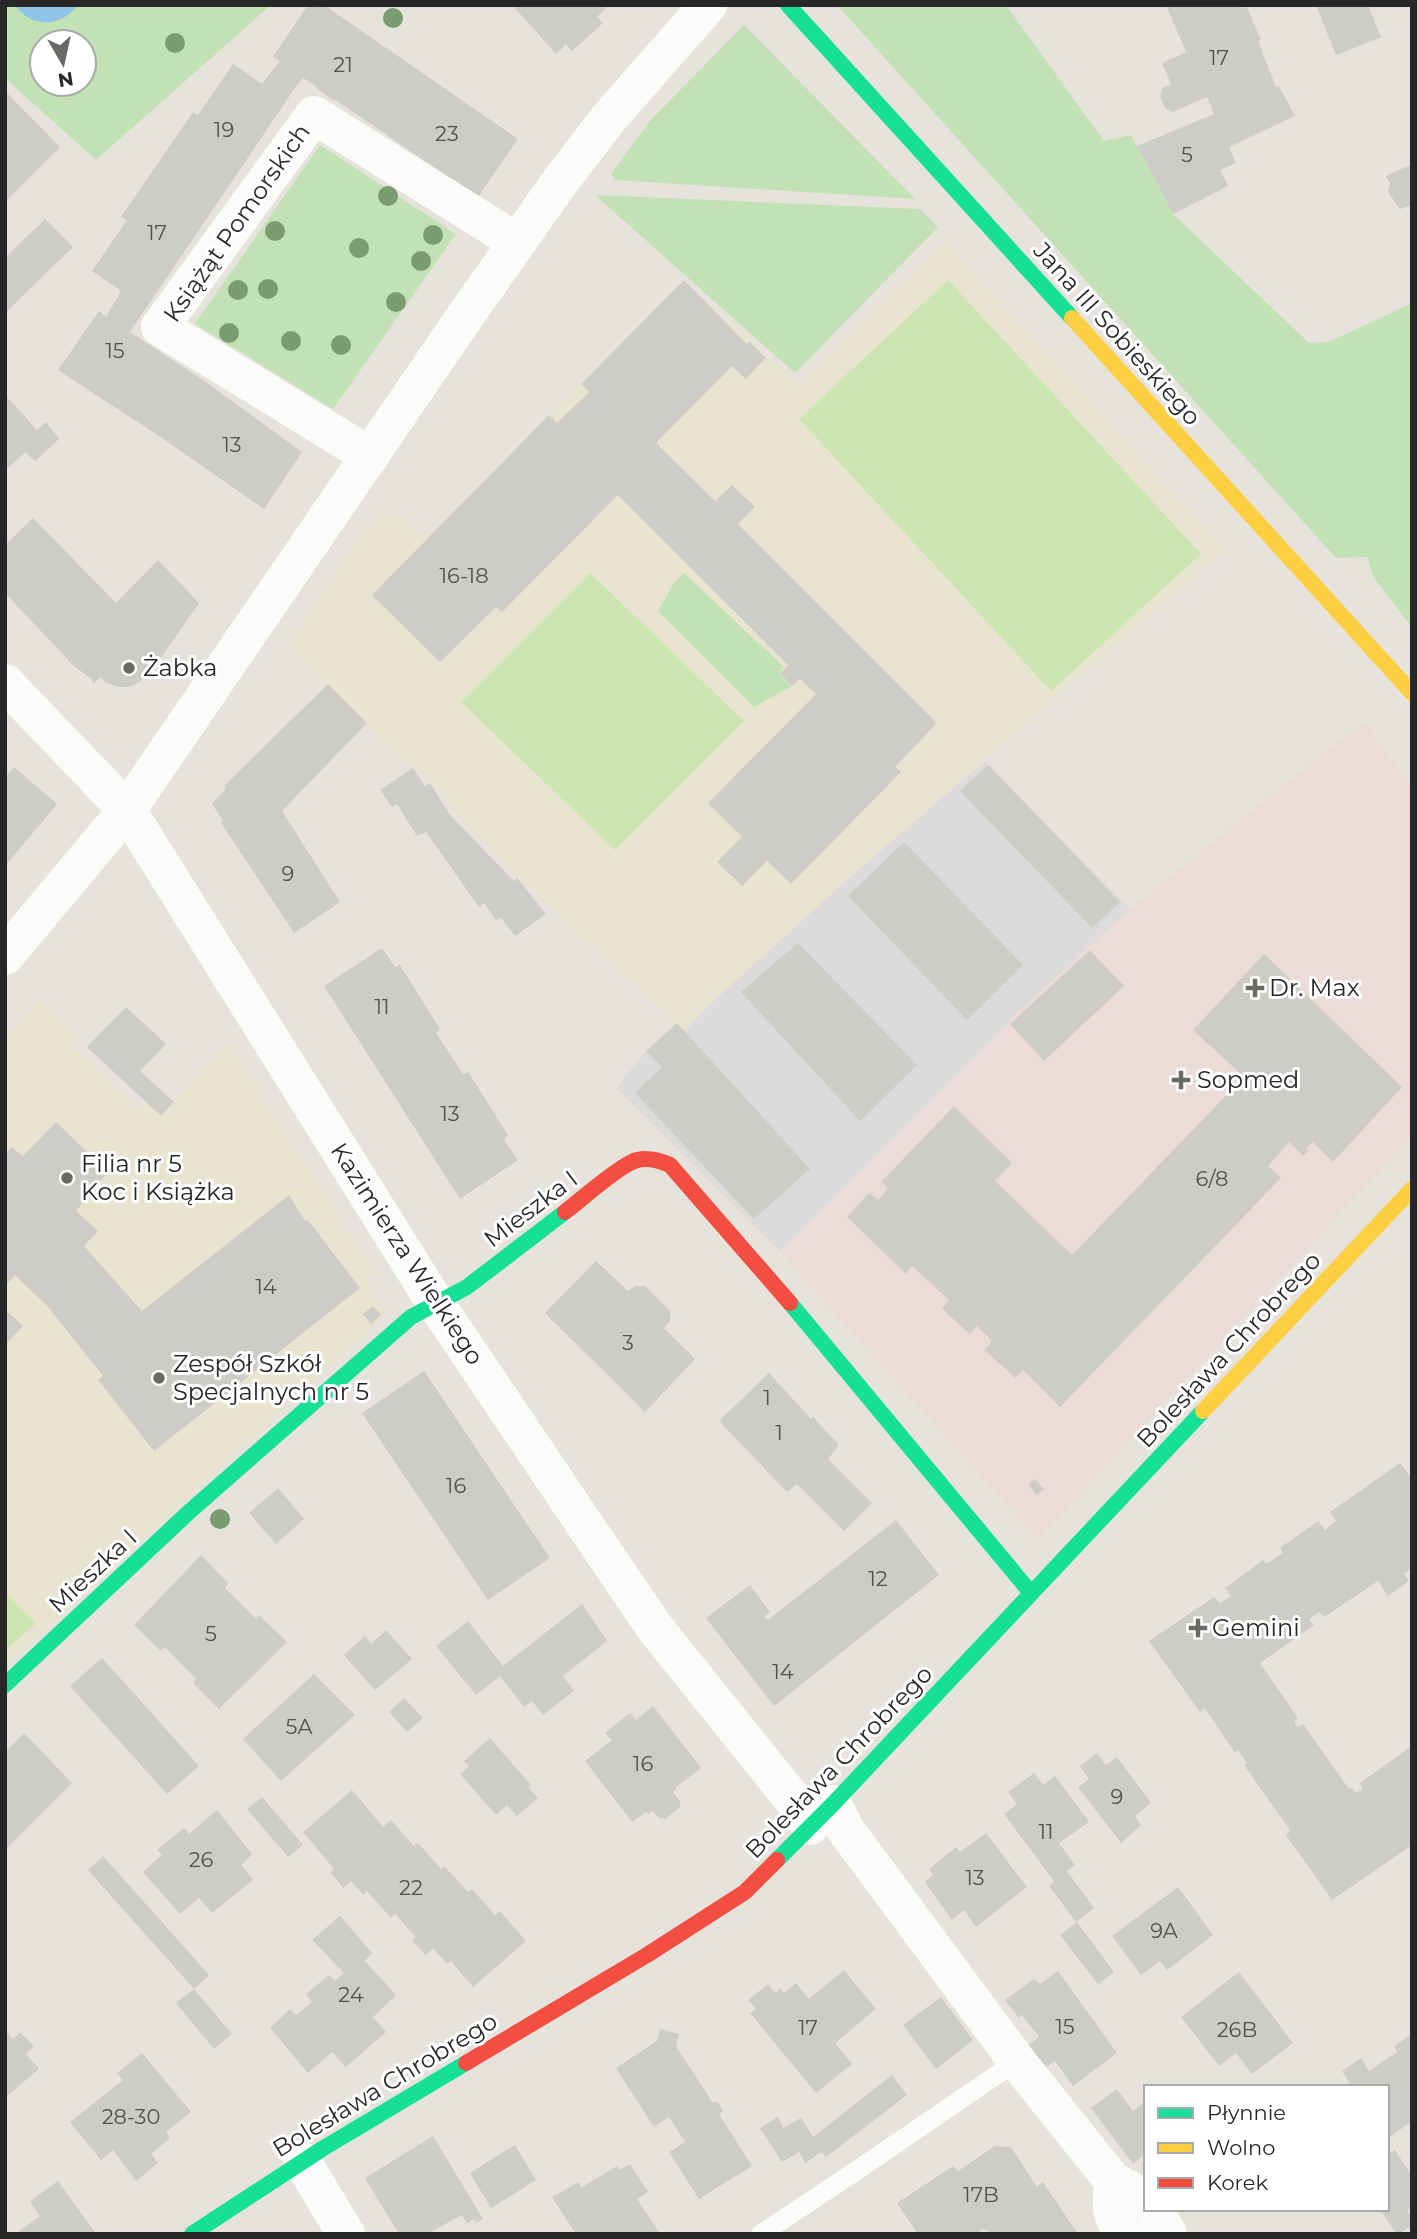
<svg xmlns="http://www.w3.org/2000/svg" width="1417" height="2239" viewBox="0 0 1417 2239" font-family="Montserrat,sans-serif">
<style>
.industrial{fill:#dcdadb}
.education{fill:#e9e4d0}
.medical{fill:#ecdcd8}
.green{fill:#c2e1b4;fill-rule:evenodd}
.pitch{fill:#cce6b2}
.water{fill:#90c5e7}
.building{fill:#ceccc7}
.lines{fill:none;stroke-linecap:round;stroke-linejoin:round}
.lane{stroke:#fbfbfa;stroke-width:19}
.street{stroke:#fbfbfa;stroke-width:38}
.fast{stroke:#16e098;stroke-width:16}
.slow{stroke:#ffcf43;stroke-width:16}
.jam{stroke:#f24e42;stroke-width:16}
.tree{fill:#799c71}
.poi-dot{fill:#6a6966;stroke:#fff;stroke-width:2.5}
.labels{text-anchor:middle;stroke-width:6;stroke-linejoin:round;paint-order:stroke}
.number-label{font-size:21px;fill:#525150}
.street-label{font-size:24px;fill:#272727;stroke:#fff}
.poi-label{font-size:24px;fill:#272727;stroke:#fff;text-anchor:start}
</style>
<rect width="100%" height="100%" fill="#e6e3dc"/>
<polygon class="industrial" points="985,761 1130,909 1006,1024 780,1252 616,1088 646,1051 685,1031 709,1005 839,886"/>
<g class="education">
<polygon points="945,241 1225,550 839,887 709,1005 684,1031 515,875 430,783 366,725 367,723 288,645 370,524 379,516 394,514 404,518 425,540 684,280 798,385"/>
<polygon points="40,1000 80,1040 74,1048 139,1109 146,1102 161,1116 227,1042 375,1272 364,1279 387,1314 5,1667 5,1038"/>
</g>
<polygon class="medical" points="1363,722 1412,786 1412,1136 1038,1539 780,1252 1006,1024 1130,909"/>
<g class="green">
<path d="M5,5H271L96,160L5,78ZM42,42H84V84H42Z"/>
<polygon points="837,5 1006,5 1104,141 1131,135 1173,214 1309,343 1329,342 1412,303 1412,627 1374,578 1367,557 1336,558"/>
<polygon points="744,25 915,199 615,180 611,174 649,122"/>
<polygon points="320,145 456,234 333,409 195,324"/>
<polygon points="595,195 920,209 938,227 795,373"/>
<polygon points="684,573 784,667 779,675 792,686 754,707 658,611 674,583"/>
</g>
<g class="pitch">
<polygon points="948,280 1201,554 1051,691 799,419"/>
<polygon points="590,573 744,721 615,850 461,702"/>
<polygon points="5,1592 36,1623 5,1651"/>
</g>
<path class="water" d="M15,5H78C62,27 31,29 15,5Z"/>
<g class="building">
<polygon points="308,5 324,5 518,139 478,197 334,99 333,100 316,88 316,86 303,78 297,85 130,332 203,380 302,452 264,509 162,438 58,370 99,311 106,317 121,291 92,271 127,220 121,217 193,112 198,115 233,64 262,84 280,61 273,57"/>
<polygon points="512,5 605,5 607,7 597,17 603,23 572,51 566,44 556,54"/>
<polygon points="1166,5 1246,5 1261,40 1258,41 1276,87 1279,86 1295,116 1229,147 1236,163 1220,170 1228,186 1173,214 1137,146 1214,114 1207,97 1173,112 1165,108 1160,96 1163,88 1171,84 1162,63 1186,52"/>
<polygon points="1316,5 1368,5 1381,37 1336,55"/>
<polygon points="5,91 60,147 5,202"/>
<polygon points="1412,164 1412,205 1400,209 1388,192 1390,183 1386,176"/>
<polygon points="45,219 73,247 5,313 5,258"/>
<polygon points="684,280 747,344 750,342 766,358 746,379 732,366 656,443 715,501 732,485 755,507 738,524 937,723 895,767 901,772 791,884 767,861 742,886 717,862 742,837 708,803 816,694 800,679 792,686 780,674 788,665 618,495 502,612 496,607 440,662 372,595 549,415 557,423 589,392 581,384"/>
<polygon points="5,395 37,430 46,422 59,439 35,461 25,452 5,471"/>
<polygon points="33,518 116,603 158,560 199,603 151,672 140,682 128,687 119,687 106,683 101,677 93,684 93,680 74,666 5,593 5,545"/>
<polygon points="328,684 367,723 282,811 340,902 294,933 221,823 223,821 212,804 226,788 224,786"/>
<polygon points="988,765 1120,902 1092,928 960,791"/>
<polygon points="14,767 57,804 5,866 5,778"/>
<polygon points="413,768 425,786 430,783 450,815 514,881 517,878 546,914 515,936 501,918 496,920 484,903 479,907 426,832 417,836 397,804 392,807 380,790"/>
<polygon points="904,842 1023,965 967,1020 848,896"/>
<polygon points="798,943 917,1065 860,1121 741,992"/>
<polygon points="382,948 395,967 400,965 440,1029 436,1033 463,1074 468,1072 508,1135 504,1140 518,1160 460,1199 324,986"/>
<polygon points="1090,950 1124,986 1044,1061 1010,1024"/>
<polygon points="1264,954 1402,1087 1333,1162 1313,1142 1306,1149 1308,1151 1304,1156 1289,1142 1268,1166 1281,1178 1060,1407 1023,1370 1015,1378 985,1350 992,1341 977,1326 970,1334 942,1309 949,1300 912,1266 906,1274 847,1217 869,1193 878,1200 888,1188 881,1182 954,1106 1012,1163 995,1181 1072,1255 1244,1077 1193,1030"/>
<polygon points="126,1007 166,1044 140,1071 174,1102 161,1116 87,1047"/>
<polygon points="677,1023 810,1169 754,1219 635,1093 662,1067 646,1051"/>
<polygon points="56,1122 108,1172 76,1211 98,1231 84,1246 142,1311 289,1195 305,1221 308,1220 360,1288 154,1451 98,1380 103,1376 48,1307 15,1275 5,1286 5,1155 11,1147 23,1156"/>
<polygon points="596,1261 628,1291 635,1286 645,1286 670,1311 670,1321 664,1328 695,1359 645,1412 545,1313"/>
<polygon points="373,1306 381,1315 371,1324 363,1314"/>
<polygon points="5,1309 23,1326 7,1343 5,1342"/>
<polygon points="424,1371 550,1558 488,1600 362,1413"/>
<polygon points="769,1373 811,1419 813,1417 839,1445 828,1459 872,1503 844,1531 797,1484 787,1492 719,1421"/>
<polygon points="1400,1463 1412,1479 1412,1568 1404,1574 1409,1581 1388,1596 1378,1581 1324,1617 1319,1612 1309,1619 1314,1625 1260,1663 1298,1718 1294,1722 1296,1725 1298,1727 1303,1724 1349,1789 1352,1788 1356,1793 1363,1789 1360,1783 1412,1746 1412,1845 1332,1900 1286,1835 1290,1830 1244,1765 1247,1763 1238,1750 1235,1753 1205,1708 1200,1712 1149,1641 1214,1597 1220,1603 1231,1596 1225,1588 1263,1560 1266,1564 1283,1553 1280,1548 1318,1521 1325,1530 1336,1521 1330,1512"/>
<polygon points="1035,1479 1044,1489 1037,1495 1028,1485"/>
<polygon points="278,1488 304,1519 276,1544 249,1513"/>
<polygon points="896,1520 939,1575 774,1706 706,1618 750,1585 770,1612 764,1617 768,1620"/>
<polygon points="201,1555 228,1583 225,1588 256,1619 259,1615 287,1642 219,1709 193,1683 196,1679 165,1647 161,1651 134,1625"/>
<polygon points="582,1604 607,1641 563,1676 574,1691 543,1715 532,1701 524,1707 500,1676 476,1695 436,1646 468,1621 503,1666"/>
<polygon points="386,1630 412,1659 375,1690 344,1655 365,1636 371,1644"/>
<polygon points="102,1658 199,1766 167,1794 70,1686"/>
<polygon points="314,1674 355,1715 281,1781 243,1739"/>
<polygon points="404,1698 423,1718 407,1732 389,1712"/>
<polygon points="653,1706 701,1768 675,1788 677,1789 673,1792 680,1801 680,1807 665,1819 659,1818 652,1811 649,1814 646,1812 632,1822 585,1761 612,1740 605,1733 630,1713 636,1720"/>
<polygon points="24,1733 72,1783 5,1850 5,1752"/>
<polygon points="490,1738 531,1785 528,1787 538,1798 517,1816 507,1805 496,1815 460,1774 469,1766 464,1761"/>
<polygon points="1097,1753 1106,1765 1117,1757 1151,1803 1135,1816 1141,1825 1121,1843 1078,1787 1089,1779 1080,1766"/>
<polygon points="1034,1773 1043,1785 1055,1776 1089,1822 1059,1843 1075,1865 1067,1871 1094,1908 1076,1922 1049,1886 1054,1881 1004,1814 1017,1804 1008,1792"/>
<polygon points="352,1790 383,1827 391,1820 414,1846 418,1843 441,1869 444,1866 468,1892 472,1889 495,1915 500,1911 526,1941 473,1987 451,1961 447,1964 433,1948 426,1955 412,1941 416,1937 395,1914 391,1918 367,1891 363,1895 351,1881 343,1888 330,1872 334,1869 303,1832"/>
<polygon points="262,1797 303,1845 288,1857 247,1809"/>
<polygon points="217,1810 252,1854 241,1865 253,1880 212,1913 199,1898 180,1914 143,1872 162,1855 157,1850 184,1828 189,1834"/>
<polygon points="986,1833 1027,1887 976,1927 964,1910 952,1920 925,1882 933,1875 929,1869 956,1847 960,1852"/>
<polygon points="103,1856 209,1975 194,1989 88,1870"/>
<polygon points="1178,1887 1213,1935 1167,1970 1160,1961 1141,1975 1112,1936"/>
<polygon points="340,1916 372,1953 365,1961 396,1995 373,2017 386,2032 346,2067 332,2052 308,2073 270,2028 290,2009 296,2015 312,2002 306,1994 329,1975 335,1981 344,1973 312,1940"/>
<polygon points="1077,1922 1114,1972 1098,1984 1060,1935"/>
<polygon points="844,1970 876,2009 835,2043 852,2064 816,2093 750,2013 756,2009 748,2000 768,1984 775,1993 781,1988 784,1993 796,1983 809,1999"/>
<polygon points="1058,1971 1117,2053 1073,2086 1055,2061 1045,2068 1028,2045 1039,2037 1022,2015 1019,2018 1005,2000 1034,1979 1040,1984"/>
<polygon points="1239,1972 1293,2043 1252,2074 1236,2053 1219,2066 1181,2017"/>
<polygon points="194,1989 232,2034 214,2049 176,2003"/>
<polygon points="941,1997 973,2040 936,2069 903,2025"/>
<polygon points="660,2029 679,2034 676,2046 713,2103 717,2101 723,2111 719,2114 752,2166 699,2199 669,2152 685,2142 669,2117 654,2127 616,2068 657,2041"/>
<polygon points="5,2031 13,2039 20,2032 34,2046 26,2054 39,2069 7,2096"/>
<polygon points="1412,2034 1412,2121 1387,2139 1387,2087 1352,2087 1342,2071 1361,2058 1369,2071 1397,2052 1394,2046"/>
<polygon points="142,2053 191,2112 166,2132 170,2138 151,2154 158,2163 136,2181 113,2150 101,2160 70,2122 123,2080 117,2073"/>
<polygon points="892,2075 907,2095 826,2157 822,2152 805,2163 799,2152 782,2162 760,2128 778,2117 783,2128 801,2118 813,2137"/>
<polygon points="1117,2089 1133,2111 1146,2101 1146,2154 1133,2164 1091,2108"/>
<polygon points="433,2136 483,2219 476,2223 474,2219 467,2223 462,2215 427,2234 399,2234 365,2178"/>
<polygon points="515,2145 536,2180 491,2208 470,2173"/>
<polygon points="995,2146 1011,2147 1037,2187 1043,2182 1078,2234 993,2234 983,2229 976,2234 918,2234 897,2203 953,2166 958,2171"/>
<polygon points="1395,2150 1412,2176 1412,2207 1407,2210 1412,2218 1412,2225 1399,2234 1396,2234 1380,2209 1387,2209 1387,2155"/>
<polygon points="630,2164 648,2192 637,2199 660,2234 576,2234 552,2197 579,2182 581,2188 617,2166 620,2170"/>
<polygon points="58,2181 96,2234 15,2234 40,2216 30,2201"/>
</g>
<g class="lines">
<polyline class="lane" points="761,2234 853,2173 1017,2061"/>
<g class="street">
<polyline points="370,456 160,327 314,115 517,242"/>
<polyline points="5,683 127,810 436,1304 585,1525 655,1628 794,1801 810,1826"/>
<polyline points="5,956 127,810 466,315 559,183 608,119 708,5"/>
<polyline points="833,1804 845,1829 1017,2061 1113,2181"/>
<polyline points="302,2161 346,2234"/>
<polyline points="1154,2209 1168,2234"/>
<path d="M1125,2234C1109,2217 1111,2204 1113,2181L1136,2193L1146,2201"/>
</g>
<g class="fast">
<polyline points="788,5 1072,318"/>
<polyline points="790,1303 1031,1593"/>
<polyline points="5,1685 189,1512 411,1317 467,1287 565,1212"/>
<polyline points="777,1860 833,1804 1203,1411"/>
<polyline points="192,2234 322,2149 466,2063"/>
</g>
<g class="slow">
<polyline points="1072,318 1412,693"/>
<polyline points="1203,1411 1412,1189"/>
</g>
<g class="jam">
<path d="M565,1212C582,1199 614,1170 632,1162C644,1156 658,1160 670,1165L790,1303"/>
<polyline points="466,2063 647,1955 745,1892 777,1860"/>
</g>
</g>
<g class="tree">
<circle cx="393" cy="18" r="10"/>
<circle cx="175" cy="43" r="10"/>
<circle cx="388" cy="196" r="10"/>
<circle cx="275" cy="231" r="10"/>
<circle cx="433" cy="235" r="10"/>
<circle cx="359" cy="248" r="10"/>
<circle cx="421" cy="261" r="10"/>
<circle cx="268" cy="289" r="10"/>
<circle cx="238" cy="290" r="10"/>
<circle cx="396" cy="302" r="10"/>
<circle cx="229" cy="333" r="10"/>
<circle cx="291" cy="341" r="10"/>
<circle cx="341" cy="345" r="10"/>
<circle cx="220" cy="1519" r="10"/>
</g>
<g class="poi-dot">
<circle cx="129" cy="668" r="7"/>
<path d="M1251.5 977.5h7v7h7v7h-7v7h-7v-7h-7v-7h7z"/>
<path d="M1177.5 1069.5h7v7h7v7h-7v7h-7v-7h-7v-7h7z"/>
<circle cx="67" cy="1178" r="7"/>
<circle cx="159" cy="1378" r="7"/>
<path d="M1194.5 1617.5h7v7h7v7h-7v7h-7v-7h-7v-7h7z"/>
</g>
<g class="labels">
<g class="number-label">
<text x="1219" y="65">17</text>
<text x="343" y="72">21</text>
<text x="224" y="137">19</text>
<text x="447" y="141">23</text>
<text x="1187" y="162">5</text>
<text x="157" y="240">17</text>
<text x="115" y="358">15</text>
<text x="232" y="452">13</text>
<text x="464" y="583">16-18</text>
<text x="288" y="881">9</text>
<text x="382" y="1014">11</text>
<text x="450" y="1121">13</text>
<text x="1212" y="1186">6/8</text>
<text x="266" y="1294">14</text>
<text x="628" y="1350">3</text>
<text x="767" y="1405">1</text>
<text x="779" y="1440">1</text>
<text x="456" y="1493">16</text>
<text x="878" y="1586">12</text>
<text x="211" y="1641">5</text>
<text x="783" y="1679">14</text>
<text x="299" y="1734">5A</text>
<text x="643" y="1771">16</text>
<text x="1117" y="1804">9</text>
<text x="1046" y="1839">11</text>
<text x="201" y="1867">26</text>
<text x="975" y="1885">13</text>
<text x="411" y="1895">22</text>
<text x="1164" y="1938">9A</text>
<text x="351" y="2002">24</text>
<text x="1065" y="2034">15</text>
<text x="808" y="2035">17</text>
<text x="1237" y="2037">26B</text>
<text x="131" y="2124">28-30</text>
<text x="981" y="2202">17B</text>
</g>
<g class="street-label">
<text transform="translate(237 223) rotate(-55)" y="8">Książąt Pomorskich</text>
<text transform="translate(1117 334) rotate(48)" y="8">Jana III Sobieskiego</text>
<text transform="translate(531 1209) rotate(-37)" y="8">Mieszka I</text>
<text transform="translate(407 1254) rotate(57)" y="8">Kazimierza Wielkiego</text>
<text transform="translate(1229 1350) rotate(-47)" y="8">Bolesława Chrobrego</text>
<text transform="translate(93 1571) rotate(-43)" y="8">Mieszka I</text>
<text transform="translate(839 1762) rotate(-46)" y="8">Bolesława Chrobrego</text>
<text transform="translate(385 2085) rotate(-31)" y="8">Bolesława Chrobrego</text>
</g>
<g class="poi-label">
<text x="143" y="676">Żabka</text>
<text x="1269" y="996">Dr. Max</text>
<text x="1197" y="1088">Sopmed</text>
<text x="81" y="1172">Filia nr 5<tspan x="81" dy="28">Koc i Książka</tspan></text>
<text x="173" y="1372">Zespół Szkół<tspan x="173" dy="28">Specjalnych nr 5</tspan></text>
<text x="1212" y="1636">Gemini</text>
</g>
</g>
<rect width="1417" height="2239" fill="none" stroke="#272727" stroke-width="14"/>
<rect x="1144" y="2085" width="245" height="126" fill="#ffffff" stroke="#a9a9a9" stroke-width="2"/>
<rect x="1158" y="2108" width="35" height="10" fill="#16e098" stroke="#a9a9a9" stroke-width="2"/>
<text x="1207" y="2120" font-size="21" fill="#272727">Płynnie</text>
<rect x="1158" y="2143" width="35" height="10" fill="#ffcf43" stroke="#a9a9a9" stroke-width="2"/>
<text x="1207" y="2155" font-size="21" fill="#272727">Wolno</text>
<rect x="1158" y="2178" width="35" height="10" fill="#f24e42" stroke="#a9a9a9" stroke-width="2"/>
<text x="1207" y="2190" font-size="21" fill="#272727">Korek</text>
<g transform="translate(63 63) rotate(171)"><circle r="33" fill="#ffffff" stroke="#a9a9a9" stroke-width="2"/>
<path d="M0-5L12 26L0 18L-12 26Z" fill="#6a6966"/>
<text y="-10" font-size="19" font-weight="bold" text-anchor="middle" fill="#272727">N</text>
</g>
</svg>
